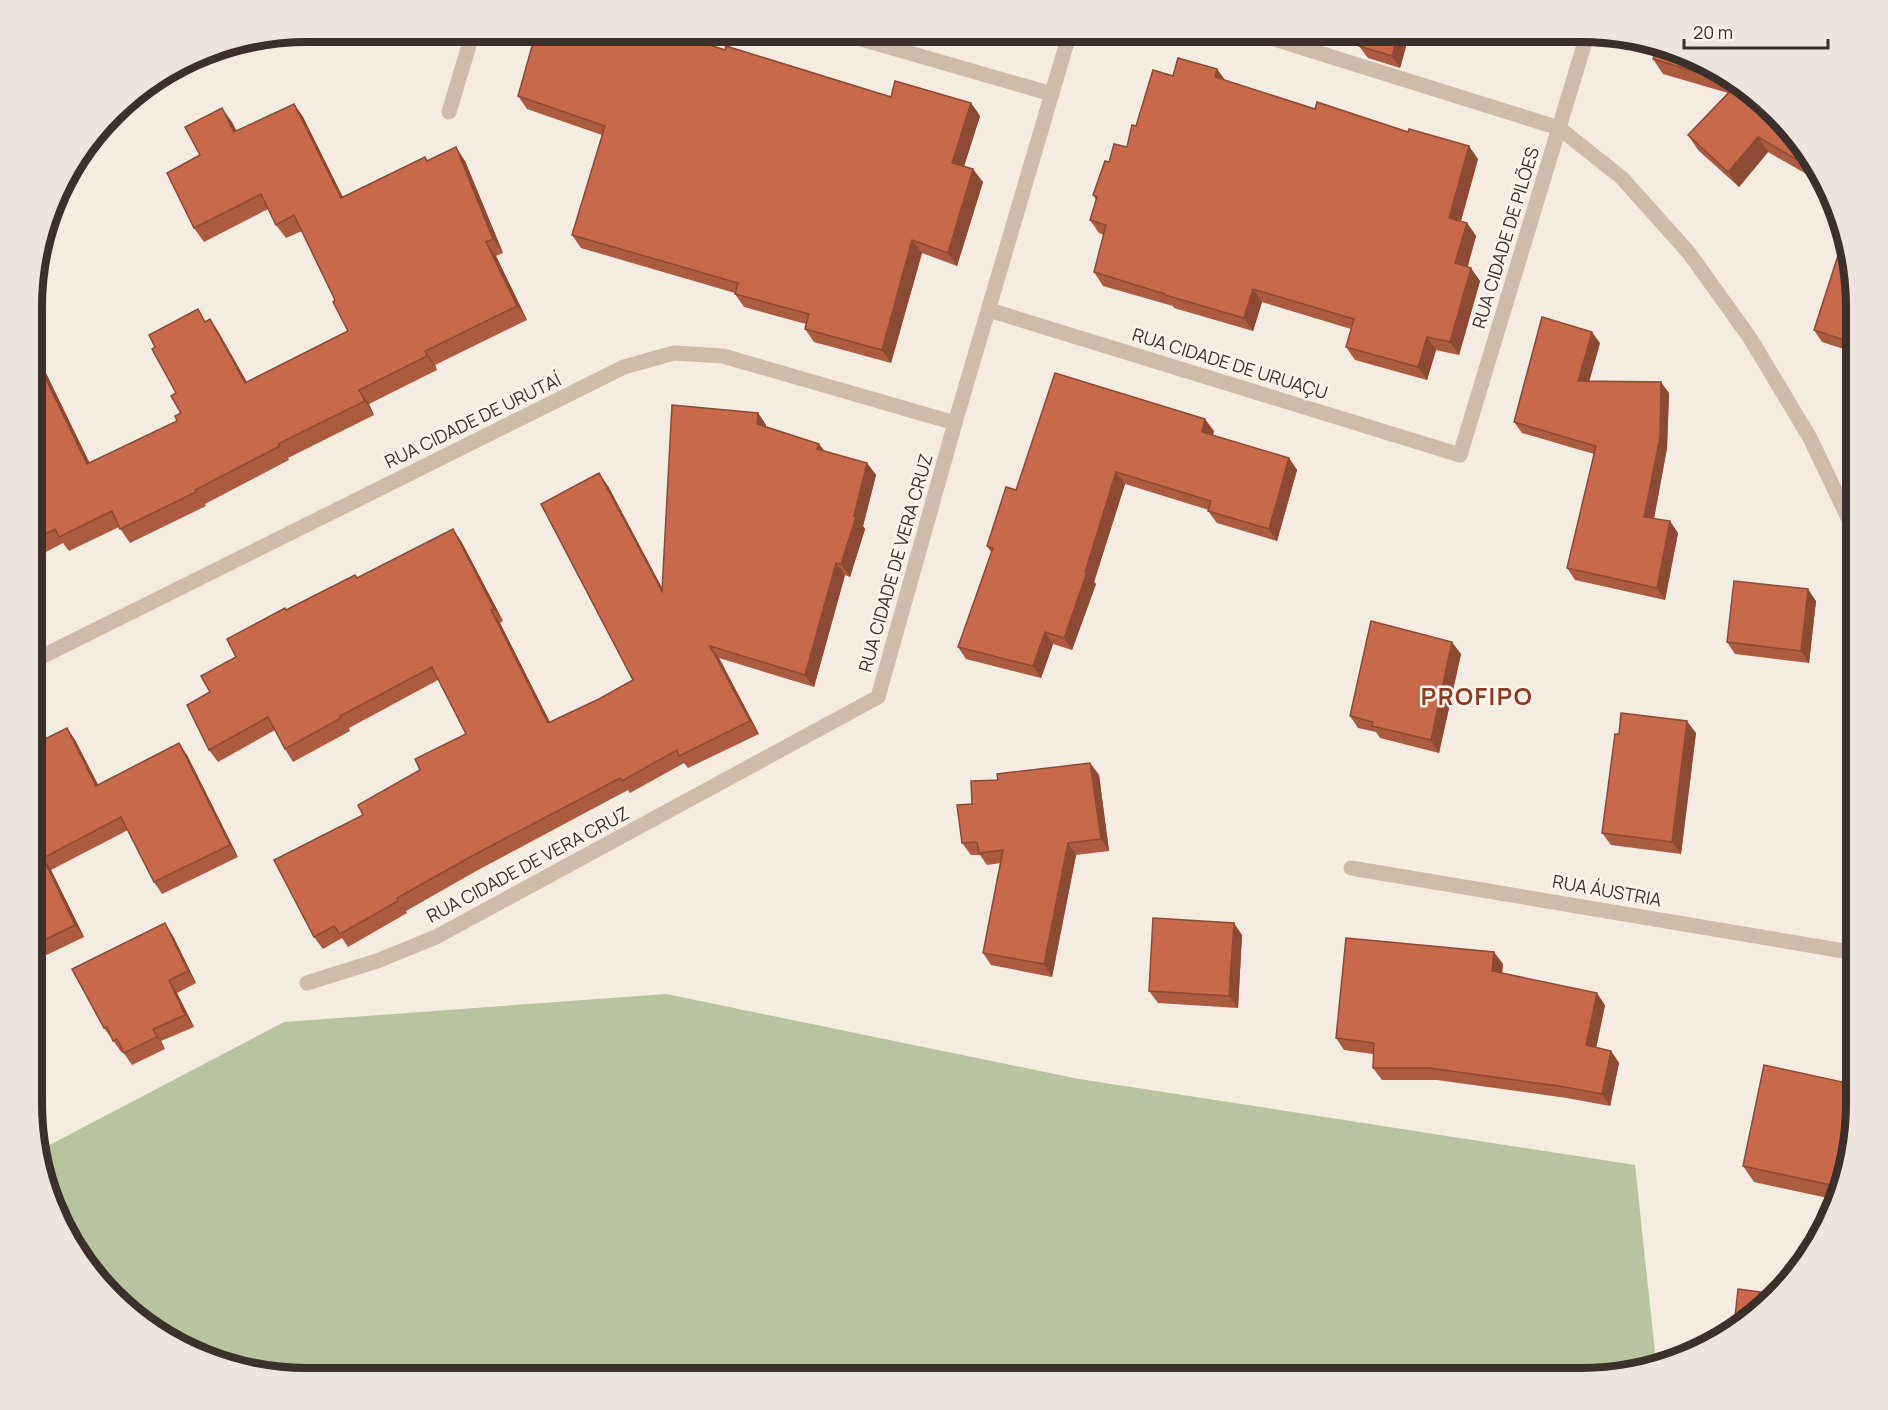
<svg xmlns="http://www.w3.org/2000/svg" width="1888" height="1410" viewBox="0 0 1888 1410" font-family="Manrope,sans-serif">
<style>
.green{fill:#b8c4a0}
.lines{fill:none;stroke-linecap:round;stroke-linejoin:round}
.minor{stroke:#cdbbac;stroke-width:15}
.tertiary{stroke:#cdbbac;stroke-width:15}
.wall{fill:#ac5a40}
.shaded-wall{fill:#8c4a34}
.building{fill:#c8694b;stroke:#8c4a34;stroke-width:1.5}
.labels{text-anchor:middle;stroke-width:5;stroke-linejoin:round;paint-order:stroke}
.street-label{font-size:18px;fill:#3b302b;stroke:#fbf5ee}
.district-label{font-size:24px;font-weight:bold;letter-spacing:1.5px;fill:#8c3b22;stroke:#fbf5ee}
.rim{fill:none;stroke:#3b302b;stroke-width:8}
</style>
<rect width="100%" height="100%" fill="#f4ebe1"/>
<polygon class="green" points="666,994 1079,1079 1635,1165 1656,1361 1581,1378 290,1378 202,1358 126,1310 60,1225 40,1150 284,1022"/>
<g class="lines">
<g class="minor">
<polyline points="837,32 1052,94"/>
<polyline points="1252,32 1559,128 1622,178 1689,253 1750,338 1810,438 1851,524 1856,543"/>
<polyline points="449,112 473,32"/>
<polyline points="989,310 1460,455 1588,32"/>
<polyline points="1351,868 1856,953"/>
<polyline points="307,983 377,961 436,937 878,697 955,423"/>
</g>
<polyline class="tertiary" points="33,661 624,367 674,353 723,356 955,423 1070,32"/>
</g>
<g class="wall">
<polygon points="1363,32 1410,32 1400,68 1368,58 1359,46"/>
<polygon points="1446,32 1488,32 1484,44"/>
<polygon points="725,50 891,97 971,103 980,116 964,166 983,182 957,266 922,253 891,363 814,342 805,329 806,324 744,307 735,294 735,293 581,248 572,235 602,135 527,109 518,96"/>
<polygon points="1686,52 1762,100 1829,187 1768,152 1739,187 1698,150 1688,135 1728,93 1663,74 1653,59"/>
<polygon points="1217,69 1225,80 1315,109 1478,159 1461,221 1467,223 1476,236 1467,267 1480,281 1459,355 1436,350 1427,380 1355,360 1346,347 1351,329 1262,302 1253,331 1174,308 1173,306 1103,286 1094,272 1104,235 1099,233 1090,220 1096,200 1093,195 1109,162 1127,147 1136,126 1173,76"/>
<polygon points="294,104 303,117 343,197 427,160 465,161 503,253 496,256 527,320 435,365 437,370 369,404 374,415 288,458 289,460 205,504 206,506 130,543 119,527 69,551 63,543 33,559 34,358 35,357 45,371 89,463 177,421 181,413 176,393 206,321 210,319 219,333 247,382 348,331 335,300 302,231 286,238 276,225 268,209 204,242 194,228 200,155 232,122 236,132"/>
<polygon points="1856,307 1856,353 1822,342 1814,330"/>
<polygon points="1600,343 1589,381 1669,393 1667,448 1654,519 1678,533 1665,600 1575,580 1567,568 1594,454 1522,433 1514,422"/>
<polygon points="758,413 766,425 766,427 819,444 824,451 867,463 876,475 863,526 865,529 850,577 845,575 814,687 719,658 759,734 688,768 684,763 630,793 628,790 478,870 406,911 407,913 348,947 342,938 323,949 314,937 363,815 466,734 438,680 349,728 350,731 293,762 285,749 275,730 218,762 209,750 210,692 236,657 286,610 357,578 461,541 503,621 500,623 550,722 599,699 633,680 608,486 662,588"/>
<polygon points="1214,431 1213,435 1289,458 1297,470 1277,541 1217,523 1208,511 1209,510 1125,484 1094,582 1096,584 1072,650 1053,644 1041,678 966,659 958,647 991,552 987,546 1016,490"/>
<polygon points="1816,601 1809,663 1735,654 1727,642"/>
<polygon points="1461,654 1439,753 1380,738 1376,732 1358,728 1350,716"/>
<polygon points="1696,733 1681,854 1611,845 1602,833 1619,734"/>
<polygon points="75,740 98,785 187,755 238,857 162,894 154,882 128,830 51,870 84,937 32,962 33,745"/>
<polygon points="1090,763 1099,775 1109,851 1076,855 1052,977 991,965 983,953 1001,863 987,865 980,855 971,855 962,843 972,804 998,780"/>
<polygon points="1242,935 1238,1008 1158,1003 1149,991"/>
<polygon points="173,936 196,983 177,993 194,1027 161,1041 165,1049 132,1065 123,1052 122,1053 104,1028"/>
<polygon points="1503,964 1502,973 1605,1005 1596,1048 1611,1051 1619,1063 1610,1106 1567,1098 1437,1080 1382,1080 1373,1068 1373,1054 1344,1050 1336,1038"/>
<polygon points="1856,1121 1837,1200 1754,1182 1743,1166"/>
</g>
<g class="shaded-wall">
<polygon points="1398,32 1410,32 1400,68 1392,56"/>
<polygon points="1476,32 1488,32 1484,44"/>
<polygon points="1217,69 1226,82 1215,77"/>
<polygon points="971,103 980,116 961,176 952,163"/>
<polygon points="294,104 303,117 350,212 341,198"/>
<polygon points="222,108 232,122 244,146 234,132"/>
<polygon points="1758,137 1768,152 1739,187 1728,172"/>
<polygon points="1469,146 1478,159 1458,231 1449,218"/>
<polygon points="456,147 465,161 503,253 493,239"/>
<polygon points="973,169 983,182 957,266 948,253"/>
<polygon points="1467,223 1476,236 1465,277 1455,263"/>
<polygon points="912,240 922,253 891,363 882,350"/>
<polygon points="486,242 496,256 527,320 517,306"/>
<polygon points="1471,268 1480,281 1459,355 1450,342"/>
<polygon points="1253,289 1262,302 1253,331 1244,318"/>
<polygon points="210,319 219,333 255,397 245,383"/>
<polygon points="1592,332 1600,343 1586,393 1578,381"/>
<polygon points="1427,337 1436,350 1427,380 1418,367"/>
<polygon points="425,351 435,365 437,370 427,356"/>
<polygon points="35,357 45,371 97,478 87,464"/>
<polygon points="1661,382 1669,393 1667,448 1652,529 1644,517"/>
<polygon points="359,390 369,404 374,415 365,401"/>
<polygon points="758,413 766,425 765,437 757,424"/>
<polygon points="1205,419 1214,431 1211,444 1202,432"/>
<polygon points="819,444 828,456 817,449"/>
<polygon points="1289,458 1297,470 1277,541 1269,529"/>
<polygon points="867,463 876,475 863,526 865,529 850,577 841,564"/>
<polygon points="1116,472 1125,484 1094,582 1096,584 1072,650 1064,638"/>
<polygon points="599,473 608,486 670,603 662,591"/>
<polygon points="1670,521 1678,533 1665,600 1657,588"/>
<polygon points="453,529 461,541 503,621 494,609"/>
<polygon points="836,563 845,575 814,687 805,675"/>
<polygon points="1808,589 1816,601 1809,663 1801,651"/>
<polygon points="491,610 500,623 556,735 548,723"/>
<polygon points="1045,632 1053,644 1041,678 1033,666"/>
<polygon points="1452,642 1461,654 1439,753 1431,740"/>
<polygon points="710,646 719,658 759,734 750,721"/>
<polygon points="1687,721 1696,733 1681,854 1672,842"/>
<polygon points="67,728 75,740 105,798 96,786"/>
<polygon points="179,743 187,755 238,857 230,845"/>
<polygon points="1090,763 1099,775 1109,851 1101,839"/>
<polygon points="1068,843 1076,855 1052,977 1044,964"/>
<polygon points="43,858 51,870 84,937 75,925"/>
<polygon points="165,923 173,936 196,983 188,971"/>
<polygon points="1234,923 1242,935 1238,1008 1229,996"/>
<polygon points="1494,952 1503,964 1501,983 1492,971"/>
<polygon points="169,980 177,993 194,1027 185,1015"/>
<polygon points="1597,993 1605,1005 1594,1058 1586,1045"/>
<polygon points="153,1029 161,1041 165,1049 157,1037"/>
<polygon points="1611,1051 1619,1063 1610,1106 1602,1094"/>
</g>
<g class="building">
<polygon points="536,32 670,32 725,50 726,46 891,97 895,81 971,103 952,163 973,169 948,253 912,240 882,350 805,329 809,314 735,294 738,283 572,235 605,126 518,96"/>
<polygon points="1363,32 1398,32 1392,56 1359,46"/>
<polygon points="1657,46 1686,52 1762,100 1818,172 1758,137 1728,172 1688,135 1737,84 1653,59"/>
<polygon points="1178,58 1217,69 1215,77 1315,109 1317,102 1408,132 1409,129 1469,146 1449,218 1467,223 1455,263 1471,268 1450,342 1427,337 1418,367 1346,347 1354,319 1253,289 1244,318 1165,295 1165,294 1094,272 1106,225 1090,220 1097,197 1093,195 1105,161 1109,162 1114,144 1127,147 1132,125 1136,126 1153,70 1173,76"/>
<polygon points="294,104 341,198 425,157 427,161 456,147 493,239 486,242 517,306 425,351 427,356 359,390 365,401 278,444 280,446 195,490 196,492 120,529 112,511 59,537 55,529 33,540 34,358 35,357 87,464 177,421 175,416 181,413 171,396 176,393 152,349 155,347 149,335 198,309 205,322 210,319 245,383 348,331 333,302 335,300 294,215 276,225 261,194 194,228 167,173 200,155 185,127 222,108 234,132"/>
<polygon points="1842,243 1856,307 1856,344 1814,330"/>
<polygon points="1542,317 1592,332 1578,381 1661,382 1660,437 1644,517 1670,521 1657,588 1567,568 1596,446 1514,422"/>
<polygon points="1055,373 1205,419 1202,432 1289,458 1269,529 1208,511 1211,501 1116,472 1085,572 1087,572 1064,638 1045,632 1033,666 958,647 993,548 987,546 1006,487 1016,490"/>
<polygon points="672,405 758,413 757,424 819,444 817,449 867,463 854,516 856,517 841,564 836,563 805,675 710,646 750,721 679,756 677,750 622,781 620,778 470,857 397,898 398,901 340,934 334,926 314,937 274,860 363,815 358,805 420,770 415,759 466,734 432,667 340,716 341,718 285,749 268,717 209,750 187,705 210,692 201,676 236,657 227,639 285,608 286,610 355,575 357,578 453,529 494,609 491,610 548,723 599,699 633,680 541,504 599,473 662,591"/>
<polygon points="1734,581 1808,589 1801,651 1727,642"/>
<polygon points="1371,621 1452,642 1431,740 1372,726 1373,722 1350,716"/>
<polygon points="1621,713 1687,721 1672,842 1602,833 1615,734 1619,734"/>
<polygon points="67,728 96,786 179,743 230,845 154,882 121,817 43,858 75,925 32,946 33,745"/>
<polygon points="1090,763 1101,839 1068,843 1044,964 983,953 1003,850 979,853 977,842 962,843 957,805 972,804 971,781 998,780 997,774"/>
<polygon points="1153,918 1234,923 1229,996 1149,991"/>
<polygon points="165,923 188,971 169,980 185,1015 153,1029 157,1037 124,1053 117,1039 113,1041 107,1027 104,1028 72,969"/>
<polygon points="1346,938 1494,952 1492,971 1597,993 1586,1045 1611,1051 1602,1094 1559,1086 1429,1068 1373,1068 1374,1043 1336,1038"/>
<polygon points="1764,1065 1856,1085 1856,1121 1840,1187 1743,1166"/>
<polygon points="1738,1289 1775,1294 1734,1326"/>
</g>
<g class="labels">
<g class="street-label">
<text transform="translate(1506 238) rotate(-73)" y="6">RUA CIDADE DE PILÕES</text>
<text transform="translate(1230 364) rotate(17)" y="6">RUA CIDADE DE URUAÇU</text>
<text transform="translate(473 421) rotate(-26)" y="6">RUA CIDADE DE URUTAÍ</text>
<text transform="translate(896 563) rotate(-74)" y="6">RUA CIDADE DE VERA CRUZ</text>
<text transform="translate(528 865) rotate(-28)" y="6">RUA CIDADE DE VERA CRUZ</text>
<text transform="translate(1607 891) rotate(10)" y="6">RUA ÁUSTRIA</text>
</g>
<g class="district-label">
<text x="1477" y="705">PROFIPO</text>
</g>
</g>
<path d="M0 0H1888V1410H0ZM307 42H1581A265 265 0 0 1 1846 307V1103A265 265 0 0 1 1581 1368H307A265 265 0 0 1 42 1103V307A265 265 0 0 1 307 42Z" fill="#ece5de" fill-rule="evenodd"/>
<path class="rim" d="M307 42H1581A265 265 0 0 1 1846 307V1103A265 265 0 0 1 1581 1368H307A265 265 0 0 1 42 1103V307A265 265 0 0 1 307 42Z"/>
<path d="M1684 39v9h144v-9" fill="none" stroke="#3b302b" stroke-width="3"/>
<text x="1693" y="39" font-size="18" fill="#3b302b" stroke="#fbf5ee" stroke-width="4.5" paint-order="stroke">20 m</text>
</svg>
